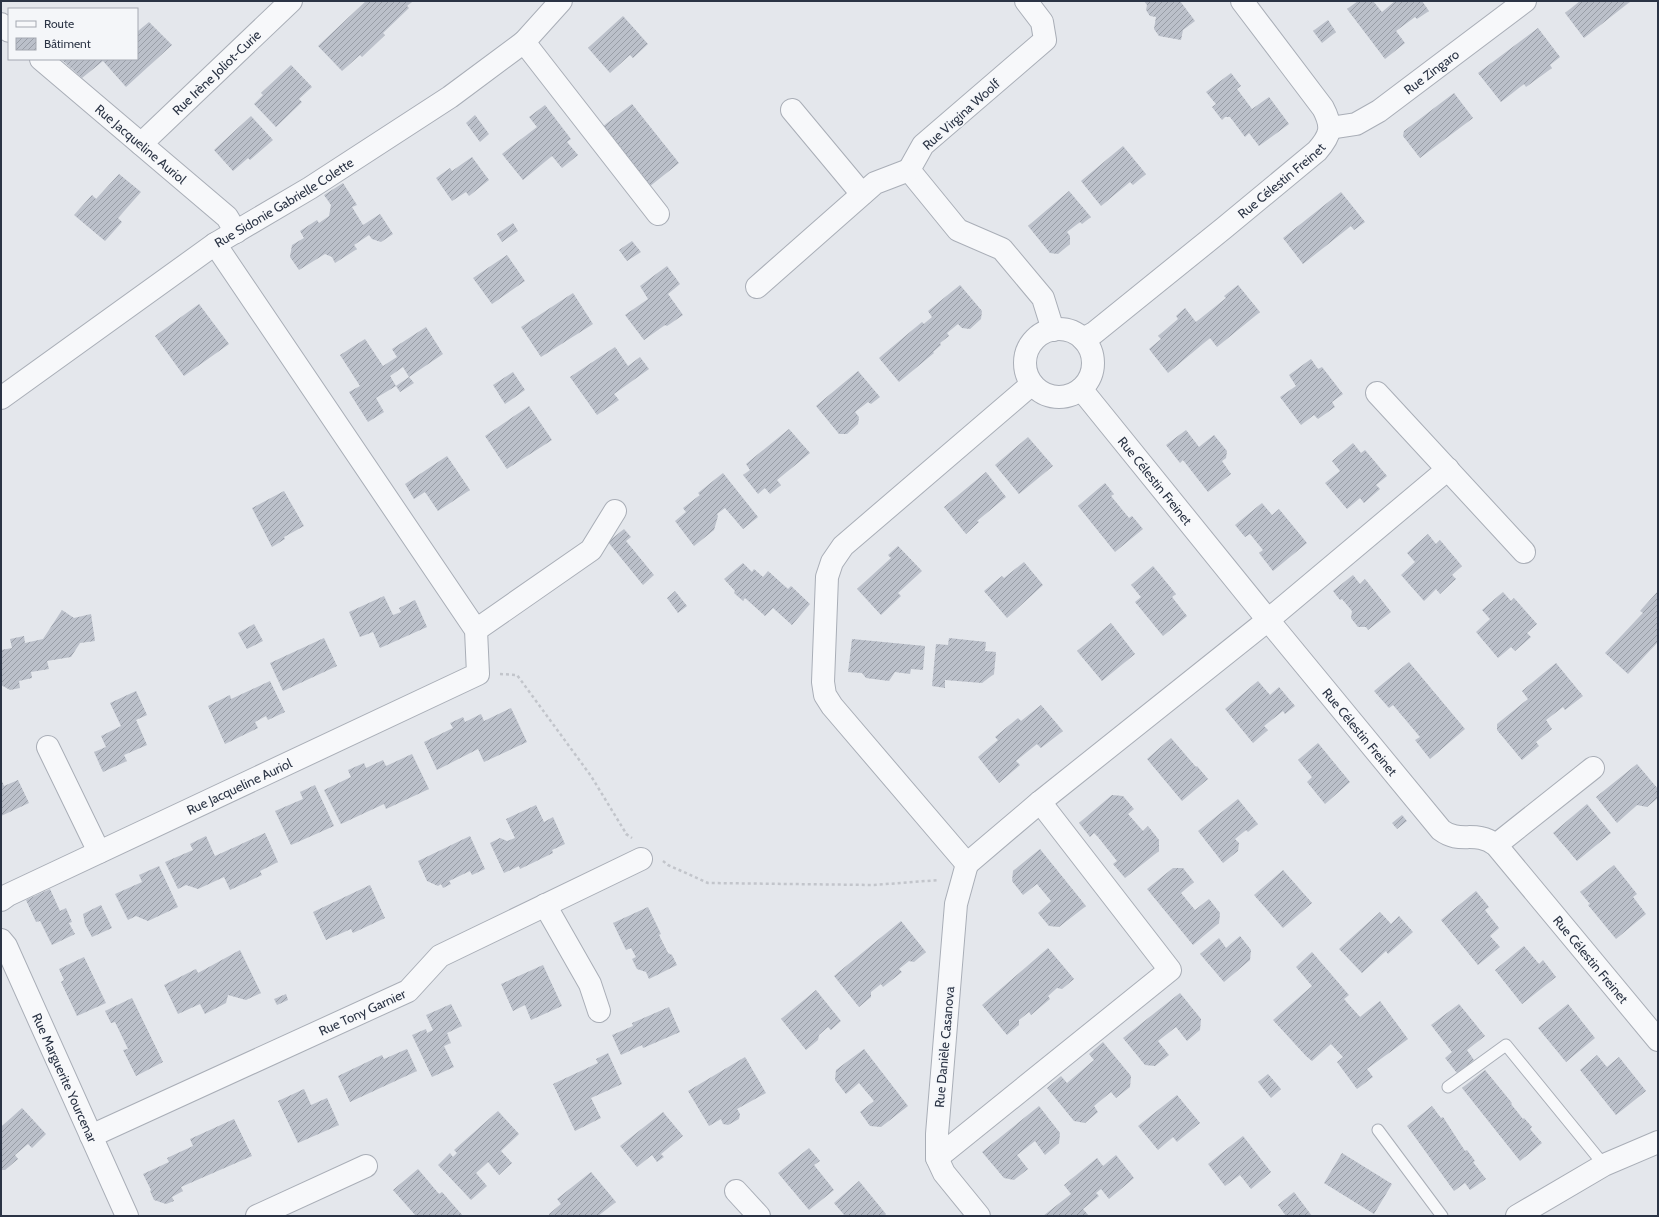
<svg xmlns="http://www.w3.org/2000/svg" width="1659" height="1217" viewBox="0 0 1659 1217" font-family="Cabin,sans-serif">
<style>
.building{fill:url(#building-hatch)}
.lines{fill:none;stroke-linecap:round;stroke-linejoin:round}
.service-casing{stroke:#a9aeb7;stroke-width:13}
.minor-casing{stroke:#a9aeb7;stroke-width:24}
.path{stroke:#c2c5cb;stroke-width:2.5;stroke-dasharray:3 3;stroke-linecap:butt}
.service{stroke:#f7f8fa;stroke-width:11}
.minor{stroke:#f7f8fa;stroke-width:22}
.labels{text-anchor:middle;stroke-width:3.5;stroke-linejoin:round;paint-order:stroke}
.street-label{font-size:13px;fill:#2b3445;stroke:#f4f6f9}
</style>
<defs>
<pattern id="building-hatch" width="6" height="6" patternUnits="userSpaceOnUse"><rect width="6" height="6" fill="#bbc0ca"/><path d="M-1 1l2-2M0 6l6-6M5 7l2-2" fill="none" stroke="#989da6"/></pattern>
</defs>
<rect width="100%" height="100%" fill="#e4e7ec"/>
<g class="building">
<polygon points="366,1 413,1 407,6 409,8 383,33 385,35 362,57 360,55 342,71 318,46"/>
<polygon points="1144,1 1180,1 1195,21 1183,30 1181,40 1159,36 1154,29 1156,17 1150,16 1146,10 1147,5"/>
<polygon points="1358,1 1373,1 1382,12 1395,1 1422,1 1429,11 1417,19 1415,17 1396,31 1405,43 1385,59 1347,9"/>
<polygon points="1580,1 1631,1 1584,38 1565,13"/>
<polygon points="623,16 648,44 633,58 630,55 610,73 588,48"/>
<polygon points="1328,20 1336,32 1322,43 1313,31"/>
<polygon points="149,22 172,45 126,87 103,61 82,78 61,59 137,59 137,29 138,31"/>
<polygon points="1538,28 1560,57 1550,65 1552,68 1526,87 1524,84 1501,102 1478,73"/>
<polygon points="291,65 312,87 299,99 302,102 276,127 254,104 263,95 261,93"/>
<polygon points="1231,73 1241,86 1237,89 1252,109 1269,97 1289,124 1259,146 1249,133 1245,137 1230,117 1225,117 1222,120 1212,107 1216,104 1206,92"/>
<polygon points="1454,93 1473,118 1420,158 1403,136 1404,131"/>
<polygon points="632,104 679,163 649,187 602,127"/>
<polygon points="545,105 571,139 567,142 578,155 562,168 552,156 523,180 502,154 537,127 529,117"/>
<polygon points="475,115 489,134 480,142 466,123"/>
<polygon points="251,116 273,140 250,160 248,158 233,171 214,150"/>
<polygon points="1123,146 1146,174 1133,185 1130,182 1101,206 1081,181"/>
<polygon points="472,157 489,180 469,196 466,192 452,201 436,178 450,168 452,171"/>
<polygon points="119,174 141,192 118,218 122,222 105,241 74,215 92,195 96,199"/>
<polygon points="343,183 357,205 352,207 363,225 380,214 393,234 381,242 372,239 369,235 354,245 357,249 335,263 332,257 325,254 299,270 290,257 292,245 304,238 300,231 317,220 319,223 329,216 331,205 324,195"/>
<polygon points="1069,191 1091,217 1082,224 1080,222 1067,232 1070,236 1070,244 1058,254 1050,253 1028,226"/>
<polygon points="1341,192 1365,222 1354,230 1351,226 1303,264 1283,238"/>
<polygon points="513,223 518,231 502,242 497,234"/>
<polygon points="632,241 641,252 627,261 619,250"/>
<polygon points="507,255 525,281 492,304 473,278"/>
<polygon points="667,266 680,284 668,294 683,315 667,326 665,325 644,340 625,315 648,299 640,286"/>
<polygon points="960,285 982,311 981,319 970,329 962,328 958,324 947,333 949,336 940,343 941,345 933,352 934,353 899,382 879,358 922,322 924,324 932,317 928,311"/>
<polygon points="1238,285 1260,312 1217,347 1210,338 1168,373 1149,349 1161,339 1158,336 1178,319 1176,316 1185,308 1196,322 1226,298 1224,296"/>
<polygon points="573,293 593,324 541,357 521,327"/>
<polygon points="199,304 229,344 184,376 155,336"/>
<polygon points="426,327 443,354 409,377 414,383 400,392 396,386 409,377 403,367 390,376 396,386 376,398 384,412 368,422 349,392 360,386 340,355 365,339 383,366 397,357 392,349"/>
<polygon points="615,347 628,366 640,357 649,369 614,394 619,400 597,415 570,377"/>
<polygon points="1311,359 1318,369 1322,367 1343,394 1332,402 1335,407 1318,419 1314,415 1301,425 1280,397 1296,386 1289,375"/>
<polygon points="858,371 880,397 871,404 868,402 855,412 859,417 858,424 847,434 839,434 816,406"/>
<polygon points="513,372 525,390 505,404 493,385"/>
<polygon points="529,406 552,440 507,469 485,436"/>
<polygon points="789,429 810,453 777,480 781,485 770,494 765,488 758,494 743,475 750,470 746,464"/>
<polygon points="1186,430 1199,447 1214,435 1227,451 1226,458 1222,461 1231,474 1208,492 1183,460 1180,463 1166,445"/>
<polygon points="1028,437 1053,466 1019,494 995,465"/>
<polygon points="1353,443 1361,453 1365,450 1387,476 1376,485 1380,489 1364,503 1360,498 1347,509 1325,483 1340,471 1332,461"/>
<polygon points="447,456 470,490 438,511 425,492 414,499 405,484"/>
<polygon points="986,472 1006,497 977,521 979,522 966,534 944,507"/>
<polygon points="723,473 758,517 743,529 725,508 717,514 718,516 714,530 694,546 675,521 686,512 683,508 700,495 698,493"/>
<polygon points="1105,483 1114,494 1111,496 1129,518 1132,516 1143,529 1115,552 1078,506"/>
<polygon points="284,491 304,526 284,537 285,539 272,547 252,508"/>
<polygon points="1262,503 1272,515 1279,509 1307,543 1273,571 1259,553 1263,550 1250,534 1245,537 1235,525"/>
<polygon points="624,529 631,537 626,541 654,575 643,585 608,542"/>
<polygon points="1428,534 1436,544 1440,540 1462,566 1452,575 1456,579 1440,594 1436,589 1424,601 1401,575 1415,562 1407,553"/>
<polygon points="898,546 922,571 898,593 901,596 881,615 857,589 891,558 888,555"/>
<polygon points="1024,562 1043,585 1007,618 984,591 1002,576 1004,578"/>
<polygon points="743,563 752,572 754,569 763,577 768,571 788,589 791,586 810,604 792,625 773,608 765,616 745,598 743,601 734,593 735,591 724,579"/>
<polygon points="1153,566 1176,594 1172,597 1187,616 1163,636 1135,602 1141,597 1131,585"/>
<polygon points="1353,575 1360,584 1365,579 1391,612 1368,630 1366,627 1358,627 1351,618 1352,611 1342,599 1340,600 1333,591"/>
<polygon points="675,591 687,606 678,613 667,598"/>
<polygon points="1658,591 1658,644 1657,643 1628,674 1605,653 1643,613 1640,611"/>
<polygon points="1503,592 1511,601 1514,598 1537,624 1527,633 1531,637 1515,651 1511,647 1498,658 1476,632 1490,619 1482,610"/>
<polygon points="384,596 393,615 401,612 399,608 415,600 427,627 380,648 373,632 360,637 349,612"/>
<polygon points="62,610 74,618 91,614 95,641 80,643 71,657 47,661 49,669 31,672 32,678 19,681 20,688 10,690 1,685 1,650 12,648 10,639 24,636 25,643 43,639"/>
<polygon points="1111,623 1135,654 1102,681 1077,651"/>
<polygon points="254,624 263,641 247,649 238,633"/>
<polygon points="324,638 337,666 283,691 270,663"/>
<polygon points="949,638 986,642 985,651 996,652 994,674 982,683 945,680 945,688 932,686 936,644 948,645"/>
<polygon points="852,639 925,646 923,670 911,669 910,674 895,672 889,681 866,678 862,673 848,672"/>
<polygon points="1409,662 1465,729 1430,759 1415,740 1420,737 1393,705 1389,708 1374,691"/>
<polygon points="1556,663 1583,696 1565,710 1563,707 1546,720 1552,729 1536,742 1539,746 1522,760 1497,730 1497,724 1528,699 1522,691"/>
<polygon points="270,681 285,712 268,720 266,716 255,722 258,728 225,744 208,706 230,695 231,699"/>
<polygon points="1258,681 1270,695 1279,687 1295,706 1285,714 1283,711 1264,726 1268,730 1253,743 1225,709"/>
<polygon points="136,691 147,715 136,720 147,745 124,755 127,761 103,772 94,752 106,747 101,736 121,726 110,703"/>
<polygon points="1041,705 1063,731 1041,748 1037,744 1027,752 1016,761 1020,765 999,783 978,757 998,740 995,737 1007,727 1018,718 1021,721"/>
<polygon points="511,708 527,742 484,762 478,749 437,770 424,742 453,728 450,723 463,717 465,722 481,714 484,721"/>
<polygon points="1171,738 1196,767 1197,766 1208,779 1182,801 1147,759"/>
<polygon points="1318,743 1350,782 1325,804 1307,782 1312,777 1298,760"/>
<polygon points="412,754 429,789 386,809 384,804 341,824 324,790 351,777 348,770 364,763 366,768 383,760 386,766"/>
<polygon points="1637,764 1658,789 1658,798 1647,807 1637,805 1617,823 1596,797"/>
<polygon points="1,779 4,786 18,780 29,803 1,816"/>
<polygon points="315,785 334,826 291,845 275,811 303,799 300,792"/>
<polygon points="1112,795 1123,796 1134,809 1128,814 1143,831 1148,826 1159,840 1159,851 1125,878 1113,864 1117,861 1098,837 1094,833 1090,837 1079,823"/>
<polygon points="1238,799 1258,824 1248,832 1246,830 1235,839 1239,843 1238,851 1223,863 1198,831"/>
<polygon points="1587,804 1611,833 1577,861 1553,833"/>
<polygon points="536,805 544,822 553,817 565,844 552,850 553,853 520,869 519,866 504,873 490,843 500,838 507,841 515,838 506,819"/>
<polygon points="1402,815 1407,821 1397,829 1392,823"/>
<polygon points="265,833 278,862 260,871 262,875 230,890 224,877 198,889 186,885 178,889 165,862 193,850 190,844 206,836 215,856"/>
<polygon points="470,836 485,869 472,875 470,871 449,881 451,884 443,888 441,884 438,886 427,881 418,861"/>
<polygon points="1040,849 1086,906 1059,927 1049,926 1038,913 1051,901 1037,884 1023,895 1012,881 1013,871"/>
<polygon points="1614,865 1637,894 1633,897 1646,914 1616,939 1588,905 1590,904 1580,892"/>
<polygon points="159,866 178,907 148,921 136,916 128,920 115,894 142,882 139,875"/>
<polygon points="1173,868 1183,868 1194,882 1181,893 1195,910 1209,899 1220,913 1219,923 1193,945 1147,889"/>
<polygon points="1283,870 1312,903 1283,928 1254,895"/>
<polygon points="370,885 385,918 353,933 351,929 326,940 313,912"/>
<polygon points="50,889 60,911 66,908 72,922 69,923 75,934 52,945 40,921 36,922 26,900"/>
<polygon points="1476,891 1489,907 1485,910 1499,928 1490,936 1500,947 1478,965 1441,920"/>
<polygon points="101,905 112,928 92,937 85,924 83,914"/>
<polygon points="648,907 661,934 659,935 668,953 672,955 677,965 649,979 646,972 637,969 632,959 636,957 631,948 626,950 613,923"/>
<polygon points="1380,912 1391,924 1399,916 1413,932 1388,954 1386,951 1362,973 1339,949"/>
<polygon points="901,921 926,952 914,962 909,961 899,969 902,972 883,987 881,984 871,992 871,997 859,1007 834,976"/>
<polygon points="1240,936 1251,950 1250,960 1224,982 1200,954 1219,938 1226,948"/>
<polygon points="1524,946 1539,964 1543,960 1556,977 1522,1004 1495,970"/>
<polygon points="1048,948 1074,979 1062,989 1057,988 1048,996 1050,999 1031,1015 1029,1012 1019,1020 1019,1025 1007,1035 982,1005"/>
<polygon points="240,950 261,993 246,1000 228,995 226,1003 205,1014 200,1004 178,1014 164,985 196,969 198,973"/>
<polygon points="1312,952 1349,995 1344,999 1360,1017 1380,1001 1408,1039 1367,1069 1373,1077 1357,1089 1337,1062 1343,1057 1331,1044 1312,1061 1306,1056 1273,1020 1312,986 1296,967"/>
<polygon points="84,957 106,1003 77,1016 61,982 64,980 59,969"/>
<polygon points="543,965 562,1006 531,1020 525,1005 513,1011 501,984"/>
<polygon points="816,990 841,1021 831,1030 828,1027 819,1035 818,1040 806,1050 781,1019"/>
<polygon points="1180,993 1201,1019 1200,1030 1187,1041 1176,1027 1158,1041 1169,1055 1155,1066 1145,1065 1123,1038"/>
<polygon points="286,994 288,1000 277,1005 274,999"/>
<polygon points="132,998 163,1062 136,1076 123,1050 128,1049 115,1022 111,1023 105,1011"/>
<polygon points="451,1004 462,1026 447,1033 451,1043 444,1046 454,1067 432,1077 412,1035 426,1029 427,1033 433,1030 426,1015"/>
<polygon points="1459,1004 1485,1036 1467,1050 1474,1060 1457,1073 1445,1058 1452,1052 1431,1025"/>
<polygon points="1568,1004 1595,1038 1566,1062 1538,1028"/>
<polygon points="669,1007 680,1032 643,1048 642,1045 621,1055 612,1035 633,1026 632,1023"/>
<polygon points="1103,1042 1131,1076 1130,1087 1116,1098 1111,1092 1094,1106 1098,1112 1085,1123 1074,1121 1047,1088 1061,1076 1067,1083 1094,1060 1089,1054"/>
<polygon points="407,1049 417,1071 350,1102 338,1076 382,1055 384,1059"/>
<polygon points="864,1049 908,1106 881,1127 870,1126 860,1112 874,1101 859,1083 846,1094 835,1080 836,1070"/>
<polygon points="608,1053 622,1084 591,1098 601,1118 575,1131 553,1084 598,1063 596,1059"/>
<polygon points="1597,1055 1607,1067 1619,1057 1646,1091 1616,1115 1580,1070"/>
<polygon points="745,1057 766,1093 737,1109 740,1114 739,1119 728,1125 723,1124 721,1119 709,1126 688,1091"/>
<polygon points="1485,1070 1512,1103 1511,1104 1523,1119 1524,1118 1532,1127 1530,1129 1542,1143 1520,1161 1462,1088"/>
<polygon points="1268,1074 1281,1089 1271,1098 1258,1082"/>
<polygon points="304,1089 311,1105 327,1098 339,1125 298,1143 278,1101"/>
<polygon points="1177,1095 1200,1123 1177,1142 1173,1137 1158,1150 1138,1126"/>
<polygon points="1039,1106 1060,1133 1059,1143 1045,1155 1035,1141 1017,1155 1028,1169 1014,1180 1004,1178 982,1152"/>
<polygon points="1432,1106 1441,1118 1443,1117 1465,1151 1467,1150 1475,1161 1473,1162 1486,1179 1470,1190 1465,1183 1454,1191 1407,1126"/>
<polygon points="22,1108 46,1134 32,1148 28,1144 15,1155 18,1159 5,1170 1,1170 1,1127"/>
<polygon points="498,1111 519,1134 501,1151 512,1163 499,1175 488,1162 476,1173 487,1186 471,1200 438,1165 450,1153 453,1157 457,1153 454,1150"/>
<polygon points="663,1112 683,1136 661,1154 664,1157 657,1162 652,1155 637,1167 620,1146"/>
<polygon points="234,1119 252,1156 181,1187 183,1191 172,1197 174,1201 166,1204 154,1200 150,1191 151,1190 143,1174 169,1162 167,1158 193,1146 190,1139"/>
<polygon points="1243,1136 1271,1172 1251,1189 1240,1175 1225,1186 1208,1164"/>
<polygon points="809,1148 820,1161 814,1165 834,1190 809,1210 778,1173"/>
<polygon points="1342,1153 1392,1184 1374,1214 1324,1183"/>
<polygon points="1116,1155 1134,1178 1109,1199 1101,1189 1096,1193 1099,1196 1083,1209 1089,1216 1043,1216 1071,1194 1064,1185 1097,1158 1103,1166"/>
<polygon points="418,1169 439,1194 442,1192 463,1216 416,1216 393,1190"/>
<polygon points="591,1172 616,1202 598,1216 550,1216 549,1214 561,1204 557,1199"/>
<polygon points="859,1181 886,1214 883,1216 845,1216 834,1203"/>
<polygon points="1294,1192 1312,1216 1286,1216 1278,1205"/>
</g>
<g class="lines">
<g class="service-casing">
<g id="service">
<polyline points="1448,1087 1506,1045 1604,1165"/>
<polyline points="1378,1130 1442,1216"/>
</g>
</g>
<g class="minor-casing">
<g id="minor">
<polyline points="1026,1 1042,22 1045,40 923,145 909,170 958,230 1002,249 1043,298 1053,330"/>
<polyline points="1,24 9,31"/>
<polyline points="524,42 658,214"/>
<path id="s1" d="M41,59L227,217L236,232"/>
<polyline points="792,110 862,194"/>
<path id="s2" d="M1330,128L1356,124L1379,111L1525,1"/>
<path id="s3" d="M141,144L291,1"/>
<polyline points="757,287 875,183 909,170"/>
<circle cx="1059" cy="363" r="34"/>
<path id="s4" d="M1083,339L1094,333L1224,228L1317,151C1331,135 1333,127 1323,108L1242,1"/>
<path id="s5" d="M1081,389L1268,620L1441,830C1461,845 1474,829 1496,845L1658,1040"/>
<polyline points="1377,393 1524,552"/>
<path id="s6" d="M1,398L215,244L310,188L450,97L524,42L561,1"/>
<polyline points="476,630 591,550 615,511"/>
<polyline points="48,747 99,852"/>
<polyline points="1496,845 1593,768"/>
<polyline points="967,864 832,706 825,695 823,682 827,577 832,562 843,546 1032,384"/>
<polyline points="967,864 1040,802 1268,620 1448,469"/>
<polyline points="967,864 956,904 937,1134 937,1158 944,1173 979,1216"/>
<path id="s7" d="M1,900L8,895L478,674L476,630L215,244"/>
<polyline points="545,905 590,984 599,1011"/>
<path id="s8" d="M1,940L6,946L127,1216"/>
<path id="s9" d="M91,1136L408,991L440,956L641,859"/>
<polyline points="937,1158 1170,970 1040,802"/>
<polyline points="736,1191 759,1216"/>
<polyline points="257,1216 366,1166"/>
<polyline points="1517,1216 1604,1165 1658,1142"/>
</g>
</g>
<g class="path">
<polyline points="500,674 517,675 591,776 627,835"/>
<polyline points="626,834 632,838"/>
<polyline points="663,861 668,865 708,883 874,885 939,880"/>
</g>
<use href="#service" class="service"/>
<use href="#minor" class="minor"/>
</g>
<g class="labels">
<g class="street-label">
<text dy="5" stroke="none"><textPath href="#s3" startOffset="104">Rue Irène Joliot-Curie</textPath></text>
<text dy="5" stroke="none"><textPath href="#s2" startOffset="118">Rue Zingaro</textPath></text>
<text transform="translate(961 114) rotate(-42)" y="5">Rue Virgina Woolf</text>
<text dy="5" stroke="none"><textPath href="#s1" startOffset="131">Rue Jacqueline Auriol</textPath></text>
<text dy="5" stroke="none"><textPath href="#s4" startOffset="254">Rue Célestin Freinet</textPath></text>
<text dy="5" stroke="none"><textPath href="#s6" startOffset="344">Rue Sidonie Gabrielle Colette</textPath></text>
<text dy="5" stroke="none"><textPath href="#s5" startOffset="118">Rue Célestin Freinet</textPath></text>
<text dy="5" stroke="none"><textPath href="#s5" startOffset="442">Rue Célestin Freinet</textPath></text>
<text dy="5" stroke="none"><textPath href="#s7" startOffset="264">Rue Jacqueline Auriol</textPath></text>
<text dy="5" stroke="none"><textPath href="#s5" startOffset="776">Rue Célestin Freinet</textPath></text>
<text dy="5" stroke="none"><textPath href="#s9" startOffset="298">Rue Tony Garnier</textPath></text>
<text transform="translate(944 1047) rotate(-85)" y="5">Rue Danièle Casanova</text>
<text dy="5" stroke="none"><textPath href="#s8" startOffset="152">Rue Marguerite Yourcenar</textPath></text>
</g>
</g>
<rect width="1659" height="1217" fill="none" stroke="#2b3445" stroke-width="4"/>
<rect x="8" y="8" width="130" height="52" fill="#f4f6f9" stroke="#a4a8b1"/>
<rect x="16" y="21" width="20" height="6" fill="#f7f8fa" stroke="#a4a8b1"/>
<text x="44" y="28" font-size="12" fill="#2b3445">Route</text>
<rect x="16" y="38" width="20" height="12" fill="url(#building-hatch)" stroke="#a4a8b1"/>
<text x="44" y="48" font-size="12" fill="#2b3445">Bâtiment</text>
</svg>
